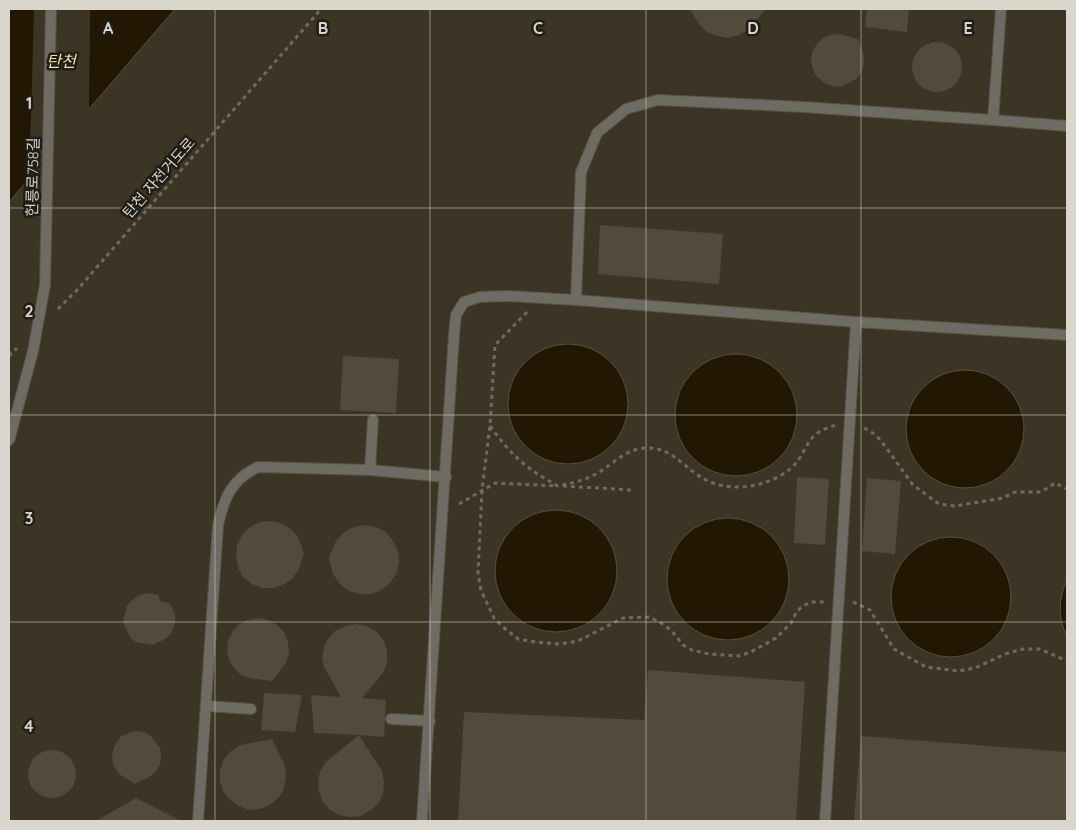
<svg xmlns="http://www.w3.org/2000/svg" width="1076" height="830" viewBox="0 0 1076 830" font-family="Quicksand,'Noto Sans KR',sans-serif">
<style>
.water{fill:#211702;stroke:#58503f}
.pier{fill:#3c3526}
.building{fill:#524b3b}
.lines{fill:none;stroke-linecap:round;stroke-linejoin:round}
.service-casing{stroke:#585244;stroke-width:12}
.tertiary-casing{stroke:#585244;stroke-width:12}
.path{stroke:#706a5d;stroke-width:3;stroke-dasharray:4 4;stroke-linecap:butt}
.service{stroke:#6e6b63;stroke-width:10}
.tertiary{stroke:#6e6b63;stroke-width:10}
.tertiary-bridge-casing{stroke:#585244;stroke-width:12;stroke-linecap:butt}
.tertiary-bridge{stroke:#6e6b63;stroke-width:10}
.grid{fill:none;stroke:#dad6cd;stroke-width:1;stroke-opacity:0.55}
.labels{text-anchor:middle;stroke-width:5;stroke-linejoin:round;paint-order:stroke}
.street-label{font-size:15px;fill:#dad6cd;stroke:#201d16}
.water-label{font-size:16px;font-style:italic;fill:#f9dea7;stroke:#201d16}
.grid-label{font-size:16px;text-anchor:middle;font-weight:bold;fill:#dad6cd;stroke:#201d16;stroke-width:5;stroke-linejoin:round;paint-order:stroke}
</style>
<rect width="100%" height="100%" fill="#3c3526"/>
<g class="water">
<polygon points="9,9 175,9 9,202"/>
<circle cx="568" cy="404" r="60"/>
<circle cx="736" cy="415" r="61"/>
<circle cx="965" cy="429" r="59"/>
<circle cx="556" cy="571" r="61"/>
<circle cx="728" cy="579" r="61"/>
<circle cx="951" cy="597" r="60"/>
<path d="M1067,581V636C1058,619 1058,598 1067,581Z"/>
</g>
<polygon class="pier" points="34,9 90,9 89,112 29,182"/>
<g class="building">
<polygon points="690,9 766,9 749,29 739,35 728,38 717,36 707,32 699,24"/>
<polygon points="867,9 909,9 907,32 865,27"/>
<polygon points="840,34 858,39 864,56 864,64 861,73 856,79 841,87 832,86 824,83 817,77 813,69 811,61 812,52 817,44 823,38 831,35"/>
<circle cx="937" cy="67" r="25"/>
<polygon points="600,225 723,234 719,284 598,274"/>
<polygon points="343,356 399,359 396,413 340,410"/>
<polygon points="797,477 829,479 825,545 794,543"/>
<polygon points="867,478 901,481 895,554 862,551"/>
<polygon points="270,521 281,523 291,529 298,537 304,553 299,569 293,578 284,584 274,588 262,588 252,584 243,577 238,567 236,556 237,545 242,535 250,527 260,522"/>
<polygon points="365,525 376,527 386,532 393,541 398,551 399,562 397,572 391,582 383,589 372,594 360,594 349,591 340,584 333,574 329,557 336,541 344,532 354,527"/>
<polygon points="149,593 159,595 159,601 170,603 175,614 175,623 172,632 167,638 153,645 136,642 130,637 123,622 127,606 132,600 140,595"/>
<polygon points="258,618 268,620 277,625 284,632 288,642 289,653 286,663 272,681 250,678 241,675 234,668 229,660 227,651 228,641 232,632 238,625 247,620"/>
<polygon points="356,624 367,626 377,632 384,641 387,651 387,663 383,673 362,698 386,700 384,737 359,735 382,771 384,782 383,794 378,804 370,811 360,816 350,817 339,815 330,810 323,802 319,792 318,781 320,771 326,762 359,735 314,733 311,695 341,697 324,667 322,658 324,647 328,639 335,631 345,626"/>
<polygon points="648,670 805,682 796,821 458,821 464,712 644,720"/>
<polygon points="264,693 302,695 295,732 261,730"/>
<polygon points="136,731 144,732 151,736 160,748 161,756 160,764 156,771 151,776 135,784 119,774 114,767 112,759 113,750 116,743 121,736"/>
<polygon points="861,736 1067,752 1067,821 854,821"/>
<polygon points="272,739 285,766 286,777 284,788 279,797 270,805 260,809 249,810 239,806 230,800 223,791 220,781 220,770 224,759 231,751 240,745"/>
<circle cx="52" cy="774" r="24"/>
<polygon points="136,798 181,821 96,821"/>
</g>
<g class="lines">
<g class="service-casing">
<g id="service">
<polyline points="1001,9 993,120 1067,126"/>
<polyline points="576,300 581,172 597,133 626,109 658,100 803,107 993,120"/>
<polyline points="370,470 373,420"/>
<polyline points="207,706 251,709"/>
<polyline points="391,719 430,721"/>
<path d="M198,821L218,525C224,498 232,479 258,467L370,470L446,477"/>
<polyline points="422,821 454,335 456,315 464,302 480,297 507,296 576,300 856,322 1067,335"/>
<polyline points="825,821 856,322"/>
</g>
</g>
<g class="tertiary-casing">
<polyline id="tertiary" points="45,285 51,9"/>
</g>
<g class="path">
<polyline points="58,309 78,289 321,9"/>
<polyline points="527,312 495,345 490,425 482,490 478,573 481,590 494,618 503,627 518,639 535,642 559,644 578,641 623,618 649,617 658,621 672,631 683,645 692,650 709,654 739,656 751,652 776,638 791,623 797,611 803,606 811,602 825,602"/>
<polyline points="9,356 17,348"/>
<path d="M490,426C512,456 525,468 558,486C570,483 583,481 594,475C613,465 625,448 648,448C673,448 685,469 704,479C721,488 742,489 760,484C773,480 787,474 796,463C803,455 806,443 815,435C820,430 829,428 835,425"/>
<polyline points="864,428 876,435 885,446 913,485 939,504 955,506 1003,498 1015,492 1041,492 1055,483 1067,489"/>
<polyline points="563,486 632,490"/>
<polyline points="459,504 495,483 557,486"/>
<polyline points="853,602 870,610 894,649 926,667 959,671 975,668 1005,654 1023,649 1040,649 1067,661"/>
</g>
<use href="#service" class="service"/>
<use href="#tertiary" class="tertiary"/>
<g class="tertiary-bridge-casing">
<polyline id="tertiary-bridge" points="9,441 33,351 45,285"/>
</g>
<use href="#tertiary-bridge" class="tertiary-bridge"/>
</g>
<path class="grid" d="M215,9V821M430,9V821M646,9V821M861,9V821M9,208H1067M9,415H1067M9,622H1067"/>
<g class="labels">
<g class="street-label">
<text transform="translate(33 177) rotate(-89)" y="5">헌릉로758길</text>
<text transform="translate(159 178) rotate(-49)" y="5">탄천 자전거도로</text>
</g>
<g class="water-label">
<text x="61" y="67">탄천</text>
</g>
</g>
<g class="grid-label">
<text x="108" y="34">A</text>
<text x="323" y="34">B</text>
<text x="538" y="34">C</text>
<text x="753" y="34">D</text>
<text x="968" y="34">E</text>
<text x="29" y="109">1</text>
<text x="29" y="317">2</text>
<text x="29" y="524">3</text>
<text x="29" y="732">4</text>
</g>
<rect width="1076" height="830" fill="none" stroke="#dad6cd" stroke-width="20"/>
</svg>
